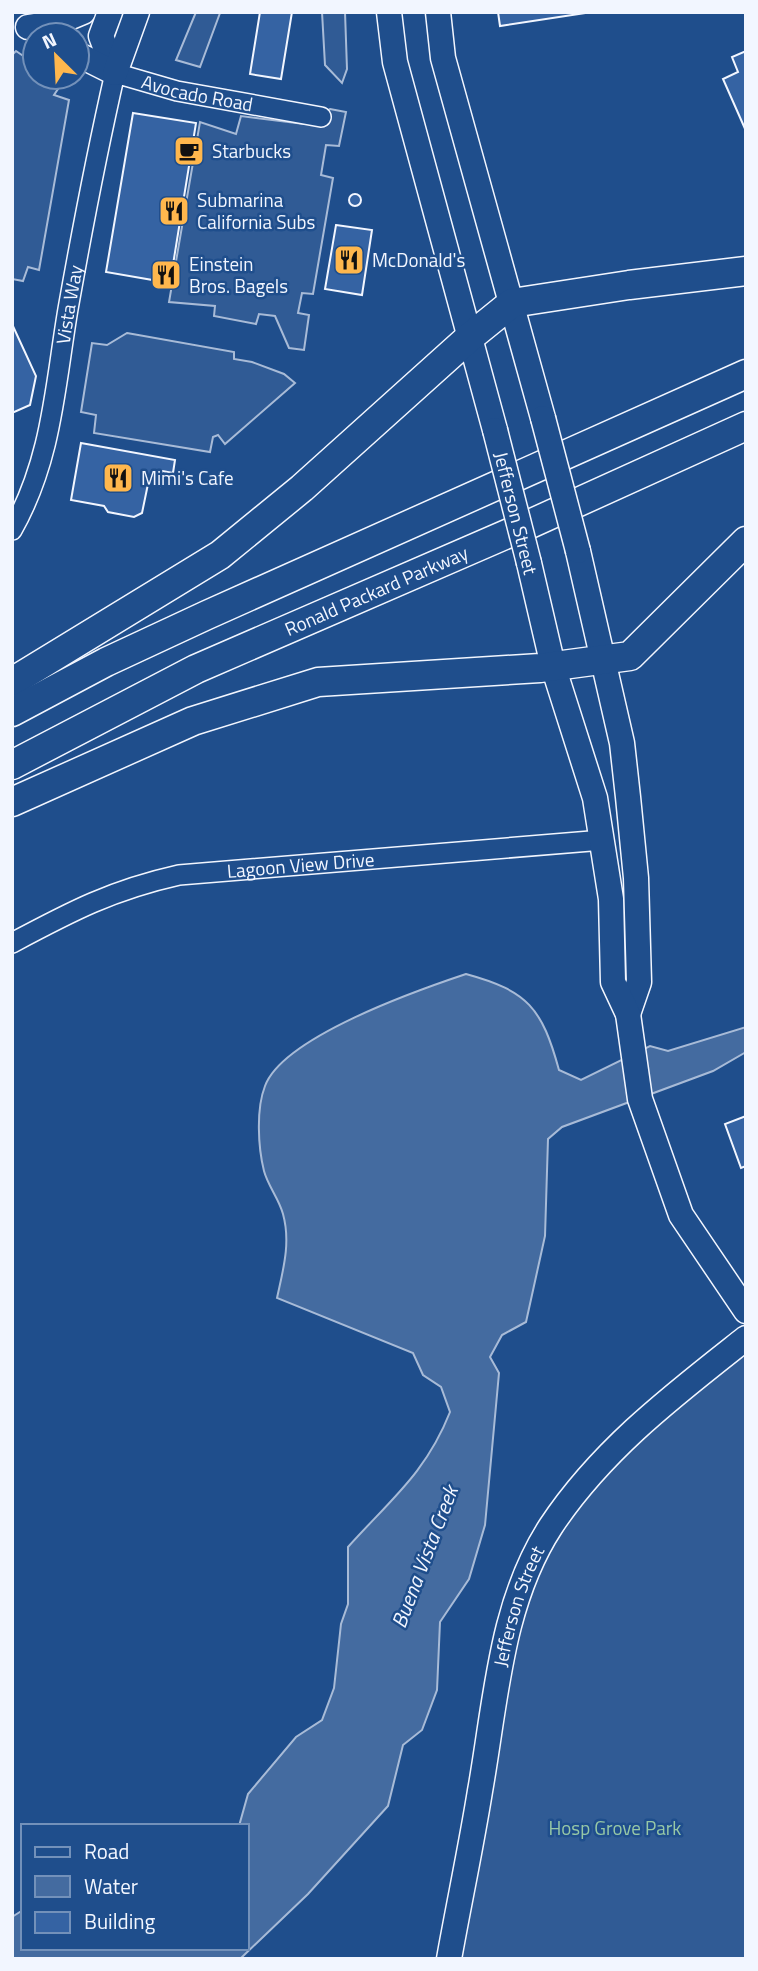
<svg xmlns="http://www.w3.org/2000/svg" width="758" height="1971" viewBox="0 0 758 1971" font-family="'Titillium Web',sans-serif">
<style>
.built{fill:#305b95;stroke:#a8bbd7;stroke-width:2}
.water{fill:#446ba0;stroke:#a8bbd7;stroke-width:2}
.building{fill:#3563a3;stroke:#f2f6ff;stroke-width:2}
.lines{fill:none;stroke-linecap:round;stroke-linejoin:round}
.minor-casing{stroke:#f2f6ff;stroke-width:22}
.major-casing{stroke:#f2f6ff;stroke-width:27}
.highway-casing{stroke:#f2f6ff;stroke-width:31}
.minor{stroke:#1f4e8c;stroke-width:19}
.major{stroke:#1f4e8c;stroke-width:24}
.highway{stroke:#1f4e8c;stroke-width:28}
.major-bridge-casing{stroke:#f2f6ff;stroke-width:27;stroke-linecap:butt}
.major-bridge{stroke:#1f4e8c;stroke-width:24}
.labels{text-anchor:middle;stroke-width:5;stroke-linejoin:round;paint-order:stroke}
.street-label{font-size:19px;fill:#f2f6ff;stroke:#1f4e8c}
.poi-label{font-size:19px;fill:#f2f6ff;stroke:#1f4e8c;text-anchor:start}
.park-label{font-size:19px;fill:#97c8a6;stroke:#1f4e8c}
.water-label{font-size:21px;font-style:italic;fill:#f2f6ff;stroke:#1f4e8c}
</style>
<rect width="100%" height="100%" fill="#1f4e8c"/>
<g class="built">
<polygon points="196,12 220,13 200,67 176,60"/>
<polygon points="322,12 345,12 347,69 342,83 325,65"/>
<polygon points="16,51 35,64 35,77 54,77 62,83 54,95 69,100 39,270 28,267 23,281 12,279 12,55"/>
<polygon points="330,109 346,112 339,146 326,145 321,175 333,178 313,294 302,293 298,313 309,315 304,350 289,348 275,316 259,314 256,324 214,316 215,306 169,302 200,122 236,134 241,116 304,124"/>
<polygon points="127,333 234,352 234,359 252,362 284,374 295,383 225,444 218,435 213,437 210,452 94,433 96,415 81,412 92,343 107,345"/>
<polygon points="746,1349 746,1959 461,1959 513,1645 539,1569 573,1513 615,1461"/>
</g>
<path class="water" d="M466,974C528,991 542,1008 559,1070L581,1080L650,1046L668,1051L746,1027V1052L713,1071L562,1127L548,1139L545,1236L526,1322L502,1335L490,1357L499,1373L485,1525L469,1579L440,1622L437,1690L422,1730L403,1745L388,1806L308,1894L240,1959H12V1917L23,1910V1948H247V1826H239L248,1794L296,1737L322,1720L334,1688L341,1624L348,1604V1547C390,1500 426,1473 450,1412L441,1387L423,1375L413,1353L277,1298C283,1270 291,1243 283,1214C279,1199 268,1186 264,1171C258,1147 256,1109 265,1086C283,1037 418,990 466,974Z"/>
<g class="building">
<polygon points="260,12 292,12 281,79 250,74"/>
<polygon points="498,12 592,12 500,26"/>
<polygon points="746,51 746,131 723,79 738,72 732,57"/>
<polygon points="133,113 196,123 170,283 106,272"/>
<circle cx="355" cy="200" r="6"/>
<polygon points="336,225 372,230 362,295 325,289"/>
<polygon points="12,324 36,376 30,405 12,413"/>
<polygon points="81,443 175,460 173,473 162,471 160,486 148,484 142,513 134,517 108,512 104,506 71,500"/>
<polygon points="746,1116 746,1166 741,1168 725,1124"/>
</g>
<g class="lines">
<g class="minor-casing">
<g id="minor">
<path id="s1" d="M12,530C52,460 55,386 68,309C82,230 97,152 115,73L177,91L321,117"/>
<path id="s2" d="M12,943C72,911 112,890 179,875L603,840"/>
</g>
</g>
<g class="major-casing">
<g id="major">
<polyline points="110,12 101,36 115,73"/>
<polyline points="389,12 395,62 495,430"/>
<polyline points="438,12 443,58 543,418"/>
<polyline points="28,27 59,22 83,12"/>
<polyline points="77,54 115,73"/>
<polyline points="115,73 137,12"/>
<polyline points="578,551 622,743 628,797 636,878 639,982 628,1014"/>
<polyline points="529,563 553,666 595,798 611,899 613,982 628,1014 640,1099 681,1215 746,1311"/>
<path id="s3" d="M449,1959C459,1903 471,1847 480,1791C496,1702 500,1604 551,1526C602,1449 675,1394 746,1338"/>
</g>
</g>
<g class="highway-casing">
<g id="highway">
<polyline points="12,682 220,555 302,488 470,337 512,303 629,285 746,271"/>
<polyline points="12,712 106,662 207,615 746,374"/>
<path id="s4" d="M12,765L196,669L530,524L746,426"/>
<polyline points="12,802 193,721 318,682 540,668 630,656 746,541"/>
</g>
</g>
<use href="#minor" class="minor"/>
<use href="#major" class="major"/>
<use href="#highway" class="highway"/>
<g class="major-bridge-casing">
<g id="major-bridge">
<polyline points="543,418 578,551"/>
<polyline points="495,430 529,563"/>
</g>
</g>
<use href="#major-bridge" class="major-bridge"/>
</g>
<defs>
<g id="cafe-square" transform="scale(1.575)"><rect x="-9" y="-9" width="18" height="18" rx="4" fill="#ffb74d" stroke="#1f4e8c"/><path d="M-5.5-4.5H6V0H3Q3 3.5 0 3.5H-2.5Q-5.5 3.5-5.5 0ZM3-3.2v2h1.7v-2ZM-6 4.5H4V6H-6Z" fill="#111"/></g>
<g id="restaurant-square" transform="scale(1.575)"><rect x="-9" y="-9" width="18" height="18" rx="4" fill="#ffb74d" stroke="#1f4e8c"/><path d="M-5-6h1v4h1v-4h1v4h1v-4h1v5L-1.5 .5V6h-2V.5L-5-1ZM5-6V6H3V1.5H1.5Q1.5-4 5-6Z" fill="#111"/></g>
</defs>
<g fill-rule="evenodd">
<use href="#cafe-square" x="189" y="151"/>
<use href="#restaurant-square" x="174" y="211"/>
<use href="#restaurant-square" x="349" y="260"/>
<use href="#restaurant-square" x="166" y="275"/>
<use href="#restaurant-square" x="118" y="478"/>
</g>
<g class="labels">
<g class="street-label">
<text dy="7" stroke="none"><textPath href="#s1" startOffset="555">Avocado Road</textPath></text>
<text dy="7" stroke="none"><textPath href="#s1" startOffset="234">Vista Way</textPath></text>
<text transform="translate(516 513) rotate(76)" y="7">Jefferson Street</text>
<text dy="7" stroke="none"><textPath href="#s4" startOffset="404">Ronald Packard Parkway</textPath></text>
<text dy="7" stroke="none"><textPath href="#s2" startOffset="303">Lagoon View Drive</textPath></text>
<text dy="7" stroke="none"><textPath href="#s3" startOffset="360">Jefferson Street</textPath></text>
</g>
<g class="poi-label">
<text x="212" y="158">Starbucks</text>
<text x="197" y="207">Submarina<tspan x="197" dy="22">California Subs</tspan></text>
<text x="372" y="267">McDonald's</text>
<text x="189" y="271">Einstein<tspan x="189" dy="22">Bros. Bagels</tspan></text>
<text x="141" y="485">Mimi's Cafe</text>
</g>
<g class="park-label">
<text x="615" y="1835">Hosp Grove Park</text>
</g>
<g class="water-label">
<text transform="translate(425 1557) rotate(-69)" y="7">Buena Vista Creek</text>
</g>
</g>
<rect width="758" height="1971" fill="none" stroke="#f2f6ff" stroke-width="28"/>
<rect x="21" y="1824" width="228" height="126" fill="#1f4e8c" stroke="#7391ba" stroke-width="2"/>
<rect x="35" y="1847" width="35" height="10" fill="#1f4e8c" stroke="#7391ba" stroke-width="2"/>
<text x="84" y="1859" font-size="21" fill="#f2f6ff">Road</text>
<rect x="35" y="1876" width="35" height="21" fill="#446ba0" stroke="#7391ba" stroke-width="2"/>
<text x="84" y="1894" font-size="21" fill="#f2f6ff">Water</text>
<rect x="35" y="1912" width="35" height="21" fill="#3563a3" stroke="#7391ba" stroke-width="2"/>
<text x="84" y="1929" font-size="21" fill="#f2f6ff">Building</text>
<g transform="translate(56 56) rotate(336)"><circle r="33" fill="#1f4e8c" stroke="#7391ba" stroke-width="2"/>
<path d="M0-5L12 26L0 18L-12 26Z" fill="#ffb74d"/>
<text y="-10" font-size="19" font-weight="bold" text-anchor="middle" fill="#f2f6ff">N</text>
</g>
</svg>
